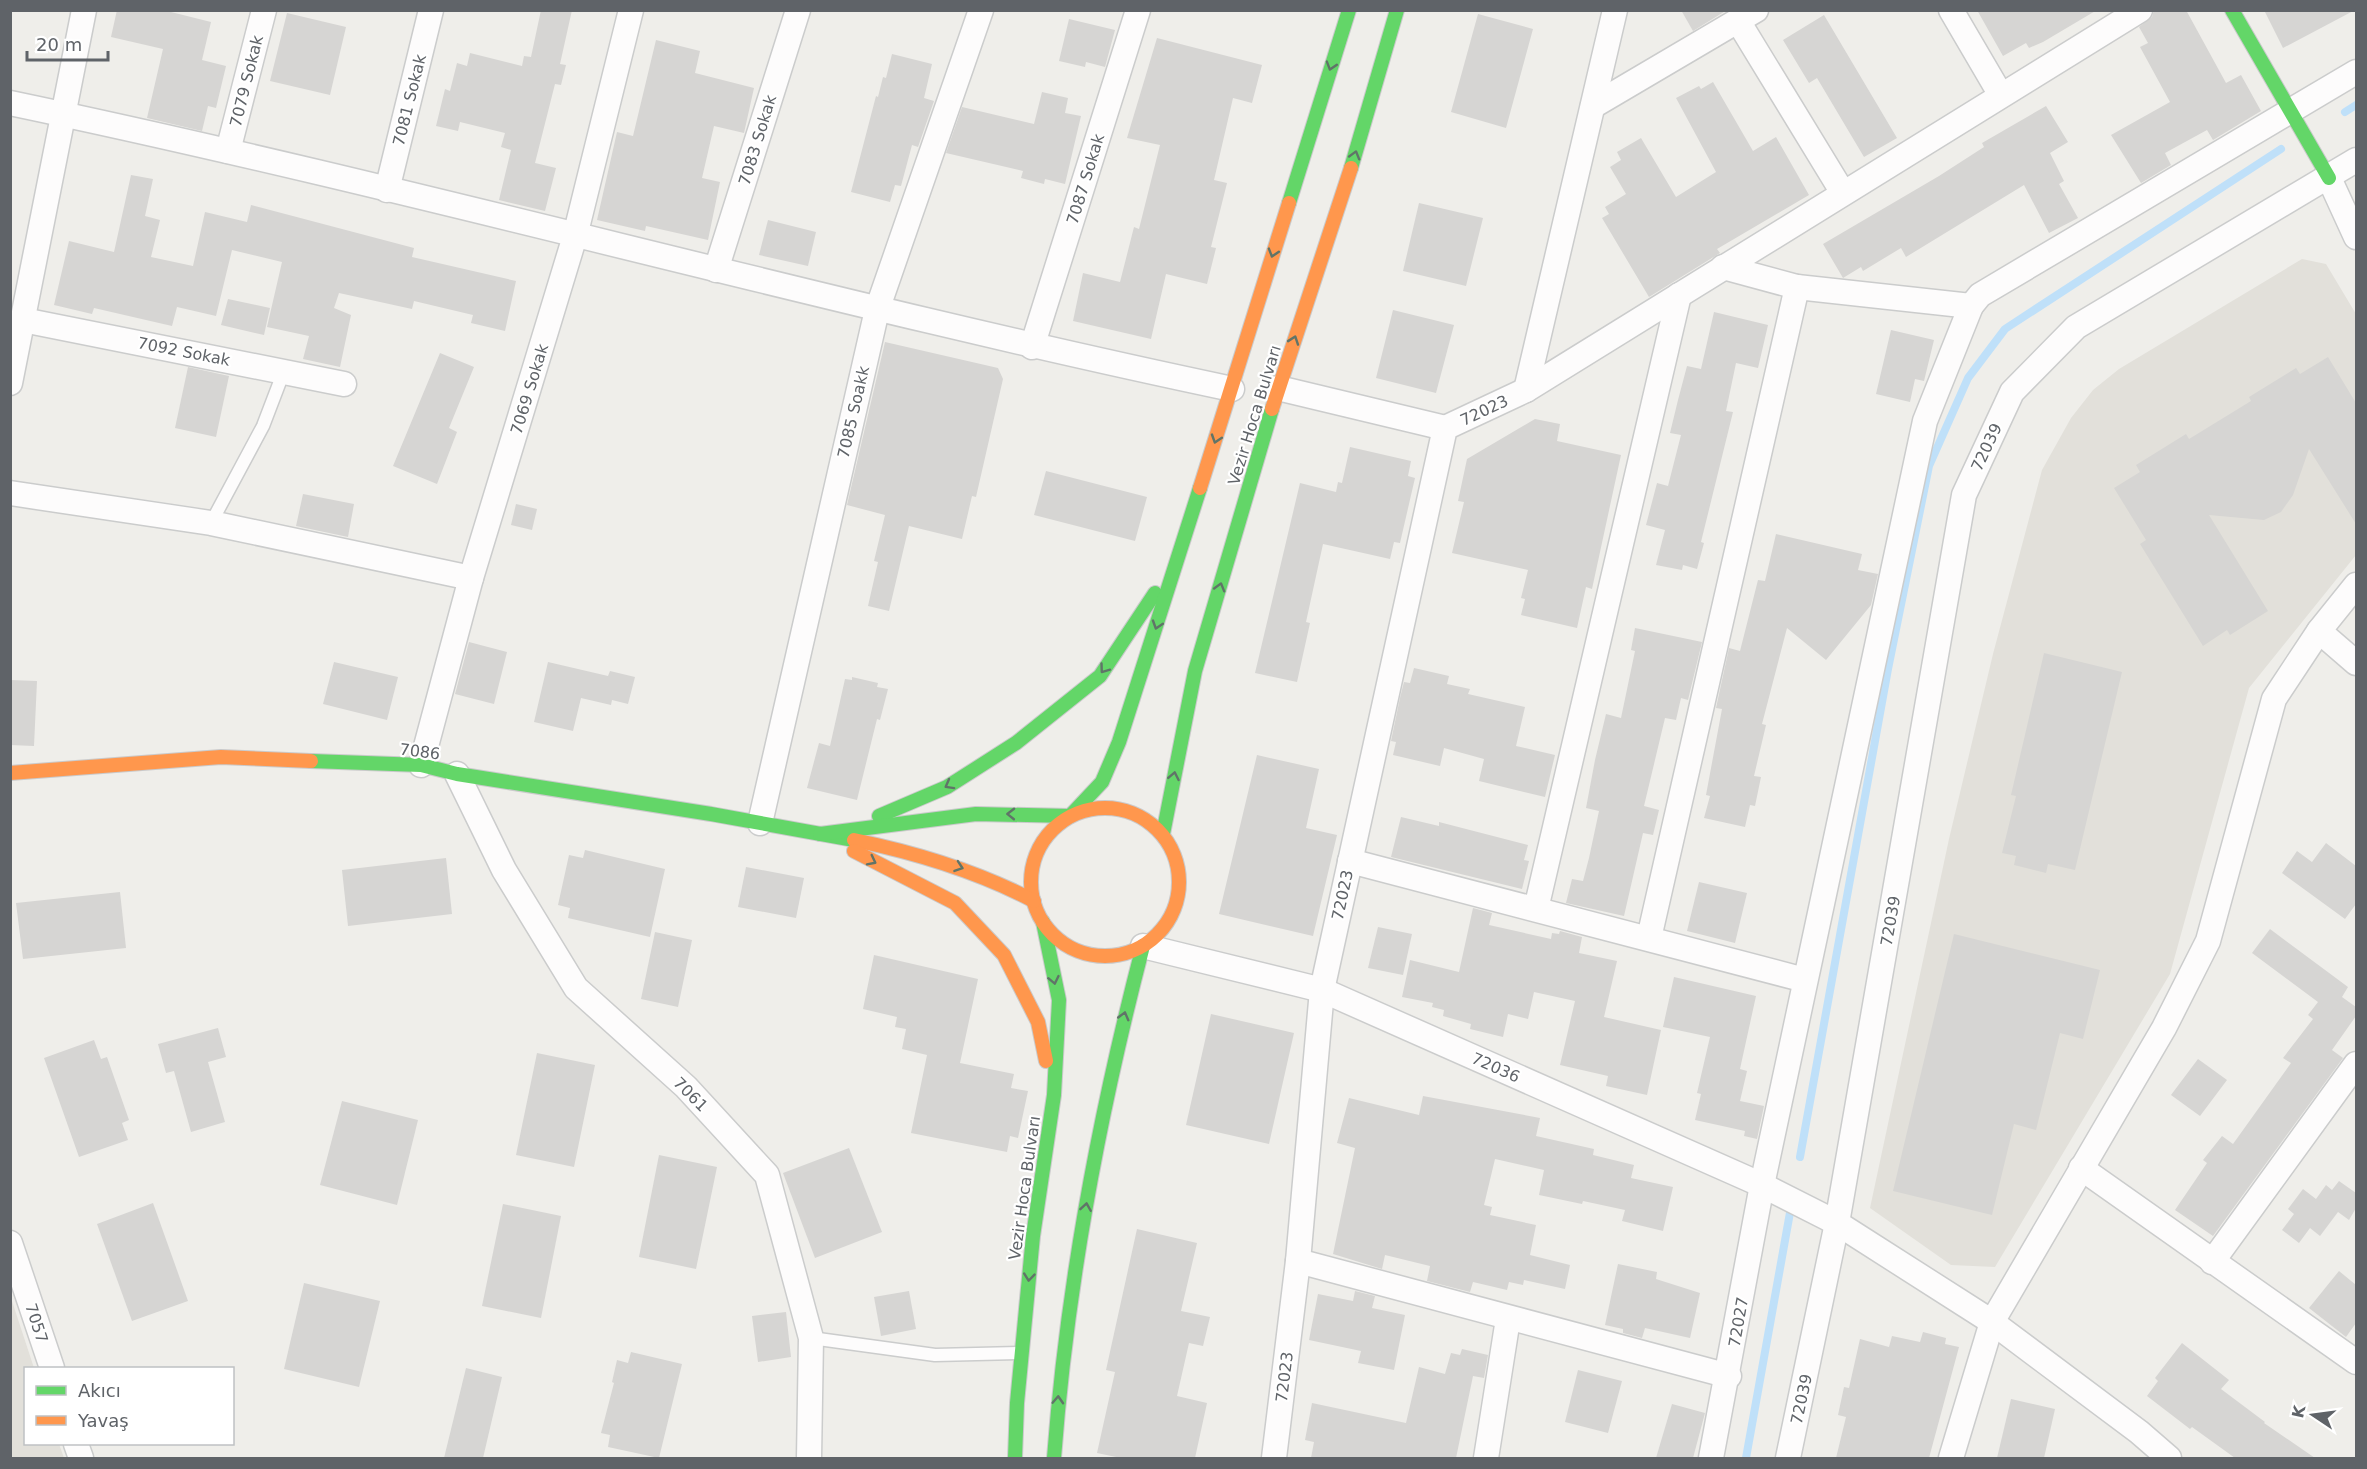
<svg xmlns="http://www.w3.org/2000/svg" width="2367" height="1469" viewBox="0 0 2367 1469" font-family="'DejaVu Sans',sans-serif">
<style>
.education{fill:#e2e0da}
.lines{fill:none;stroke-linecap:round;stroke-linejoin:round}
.stream{stroke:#bfe0f9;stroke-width:8}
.building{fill:#d6d5d3}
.lane-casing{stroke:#cbcccc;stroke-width:15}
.street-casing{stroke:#cbcccc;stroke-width:27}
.fast-casing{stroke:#cacacb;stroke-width:16}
.slow-casing{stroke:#cacacb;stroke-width:16}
.lane{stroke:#fdfcfc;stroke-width:12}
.street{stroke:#fdfcfc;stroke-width:24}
.fast{stroke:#63d668;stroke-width:14}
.slow{stroke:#ff974d;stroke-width:14}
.oneway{stroke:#607468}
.labels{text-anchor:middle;stroke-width:4.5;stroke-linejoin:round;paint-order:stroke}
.street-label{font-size:16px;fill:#5f6368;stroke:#fff}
</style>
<rect width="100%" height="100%" fill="#efeeea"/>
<g class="education">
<polygon points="2302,259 2326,264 2356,314 2356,555 2249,688 2170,974 1995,1267 1951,1265 1870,1208 1949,839 1993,654 2042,470 2071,418 2093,390 2119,369"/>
<polygon points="11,1298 34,1368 26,1368 26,1444 59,1444 64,1458 11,1458"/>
</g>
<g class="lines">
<g class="stream">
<polyline points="2345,112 2356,105"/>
<polyline points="1800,1157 1888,669 1929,466 1968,378 2005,329 2281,149"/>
<polyline points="1746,1458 1791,1207"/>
</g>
</g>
<g class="building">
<polygon points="117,10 163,10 211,22 202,60 226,66 216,108 208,106 202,131 147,118 163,49 111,37"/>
<polygon points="541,10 572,10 560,64 566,65 561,85 555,84 535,163 556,168 545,211 499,200 511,150 501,147 505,133 460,122 458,131 436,126 445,89 450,91 457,63 467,66 470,53 522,66 524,56 531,57"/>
<polygon points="1681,10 1727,10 1693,31"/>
<polygon points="1977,10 2097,10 2043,42 2029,48 2026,43 2003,56"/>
<polygon points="2154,10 2186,10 2226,83 2241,75 2261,111 2213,140 2207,130 2165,153 2171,165 2141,183 2111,135 2170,102 2140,47 2148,43 2139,27 2152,17"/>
<polygon points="2264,10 2355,10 2283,48"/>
<polygon points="287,13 346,27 330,95 270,81"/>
<polygon points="1478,14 1533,29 1506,128 1451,112"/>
<polygon points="1824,15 1897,138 1864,157 1817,78 1809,83 1783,40"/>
<polygon points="1069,19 1115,30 1105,67 1086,62 1085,67 1059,61"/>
<polygon points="1157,38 1262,65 1252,103 1233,98 1214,180 1227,183 1211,247 1216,248 1207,284 1166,274 1151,339 1073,321 1083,273 1120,282 1134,227 1139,229 1160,145 1127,138"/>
<polygon points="656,40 700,51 695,73 754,88 744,133 714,126 702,178 720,182 708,240 646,226 645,231 597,220 617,132 633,136"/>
<polygon points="892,54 932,64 924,98 934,101 918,147 912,145 901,186 895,185 890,202 851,192 876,96 878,97 883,77 886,78"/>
<polygon points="1713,82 1753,151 1776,137 1809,195 1717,249 1720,253 1649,297 1602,218 1609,214 1605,207 1626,194 1610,167 1621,160 1617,152 1641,138 1676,197 1716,172 1676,98 1699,86 1701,89"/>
<polygon points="1042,92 1068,98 1065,113 1081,116 1065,184 1045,179 1044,184 1021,178 1023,171 946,153 962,107 1034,124"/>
<polygon points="2046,106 2068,142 2050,153 2064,181 2059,184 2078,218 2049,233 2024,185 1906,257 1901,248 1863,271 1861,267 1843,278 1823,244 1939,176 1984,147 1982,143"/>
<polygon points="131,175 153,179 145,216 160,220 151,257 193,266 205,212 247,222 251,205 414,248 412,257 516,281 505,331 471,323 473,315 414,301 412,309 339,293 334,308 351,315 340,367 303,359 309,336 267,327 282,262 232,250 216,316 177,307 172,326 94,308 92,314 54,305 69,241 114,252"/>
<polygon points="1419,203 1483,218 1466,286 1403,271"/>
<polygon points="768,220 816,232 808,266 759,255"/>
<polygon points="228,299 270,308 264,335 221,325"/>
<polygon points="1393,310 1454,325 1436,393 1376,378"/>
<polygon points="1714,312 1768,325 1758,368 1736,363 1726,411 1733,412 1701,542 1704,543 1697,569 1683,565 1682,570 1656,565 1665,530 1646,525 1657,483 1668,486 1681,435 1670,433 1678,400 1687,366 1701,369"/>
<polygon points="1891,330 1934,340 1924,381 1915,379 1910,402 1876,394"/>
<polygon points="885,342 998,368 1003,379 976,497 972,496 962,539 909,526 889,611 868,606 878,562 874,561 885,515 847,505"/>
<polygon points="440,353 474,367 449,428 457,432 437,484 393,466"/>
<polygon points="2328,357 2356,403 2356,524 2309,449 2293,495 2281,512 2264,520 2209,515 2268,611 2230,635 2227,630 2203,646 2140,544 2146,540 2114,488 2140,472 2136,465 2186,434 2189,439 2251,401 2249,397 2296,368 2300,374"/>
<polygon points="188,367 229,376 216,437 175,428"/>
<polygon points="1535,419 1560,424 1557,441 1621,455 1592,589 1586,587 1577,628 1521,615 1525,599 1521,598 1528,570 1452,553 1464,502 1458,501 1467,459"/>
<polygon points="1350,447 1411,461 1408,476 1415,478 1400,543 1394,542 1390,559 1323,544 1306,622 1310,623 1297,682 1255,673 1300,483 1336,492 1338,482 1342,483"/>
<polygon points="1046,471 1147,497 1135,541 1034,515"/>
<polygon points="303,494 354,504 348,537 296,526"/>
<polygon points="516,504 537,509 532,530 511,525"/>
<polygon points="1776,534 1862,554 1858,570 1878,574 1871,605 1826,660 1787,628 1762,724 1766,725 1754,776 1761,777 1755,806 1750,805 1745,827 1704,818 1710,796 1706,795 1722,709 1716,708 1729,648 1740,651 1758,580 1765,581"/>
<polygon points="1635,628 1702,642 1688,700 1681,698 1676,720 1665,718 1644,806 1659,810 1653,835 1643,833 1624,916 1566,903 1572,879 1583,881 1589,858 1599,811 1586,808 1595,760 1606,714 1621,718 1635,651 1631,650"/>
<polygon points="469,642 507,652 494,704 455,694"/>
<polygon points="2044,653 2122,672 2075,870 2048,864 2046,873 2014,865 2016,856 2002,853 2016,796 2011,795"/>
<polygon points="334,662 398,677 387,720 323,704"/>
<polygon points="548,662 608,676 610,671 635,677 628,704 612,700 611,705 581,698 573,731 534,722"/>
<polygon points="1414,668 1449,676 1447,684 1470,689 1468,694 1525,707 1516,746 1555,755 1545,797 1479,781 1484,759 1444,748 1440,766 1393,755 1396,742 1391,741 1400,698 1404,682 1410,683"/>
<polygon points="852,677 878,683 877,687 888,689 880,720 877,719 857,800 807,788 819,743 830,746 845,679 852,680"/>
<polygon points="10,680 37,681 34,746 10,745"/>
<polygon points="1257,755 1319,769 1306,828 1337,835 1313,936 1219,914"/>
<polygon points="1401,817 1439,826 1439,822 1528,845 1524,860 1529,861 1522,889 1391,857"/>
<polygon points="2326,843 2356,866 2356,904 2345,919 2282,873 2297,851 2312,862"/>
<polygon points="585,850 665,869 650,937 568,918 570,908 558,905 569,855 583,858"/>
<polygon points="446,858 452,914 348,926 342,870"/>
<polygon points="746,867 804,878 796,918 738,907"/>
<polygon points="1699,882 1747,893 1735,943 1687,931"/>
<polygon points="120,892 126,948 23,959 16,903"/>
<polygon points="1473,908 1492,913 1489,925 1551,939 1552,933 1559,934 1560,931 1582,937 1579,953 1617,961 1604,1017 1661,1030 1647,1095 1606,1086 1608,1076 1560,1065 1575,1001 1534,992 1528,1019 1508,1014 1503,1037 1470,1029 1471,1024 1443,1016 1444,1010 1432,1007 1433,1003 1402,997 1410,960 1459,972"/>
<polygon points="1378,927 1412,934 1403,975 1368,968"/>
<polygon points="2270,929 2348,987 2342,997 2356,1007 2356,1016 2332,1050 2343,1058 2213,1236 2175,1210 2207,1163 2203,1160 2222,1136 2233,1144 2291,1063 2283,1058 2313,1019 2308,1015 2318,1002 2252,953"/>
<polygon points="655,932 692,940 678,1007 641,999"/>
<polygon points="1954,934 2100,970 2083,1039 2060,1033 2036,1130 2014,1124 1992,1215 1893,1191"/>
<polygon points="874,955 978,979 960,1063 1014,1074 1011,1088 1028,1091 1018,1138 1010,1136 1007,1152 911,1133 927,1055 902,1049 906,1029 895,1027 897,1017 863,1009"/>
<polygon points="1674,977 1756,996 1740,1069 1747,1071 1740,1101 1764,1106 1757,1139 1744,1136 1745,1131 1695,1120 1701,1094 1697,1093 1710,1037 1663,1027"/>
<polygon points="1211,1014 1294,1033 1269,1144 1186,1125"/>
<polygon points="218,1028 226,1057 208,1062 225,1122 191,1132 174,1071 166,1073 158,1044"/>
<polygon points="94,1040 101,1059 107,1057 129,1120 122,1123 128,1140 79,1157 44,1058"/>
<polygon points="537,1053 595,1065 574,1167 516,1155"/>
<polygon points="2198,1059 2227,1080 2200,1116 2171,1095"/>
<polygon points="1423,1096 1540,1118 1536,1136 1594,1149 1593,1155 1634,1165 1631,1178 1673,1187 1663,1231 1622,1221 1625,1210 1583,1201 1582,1204 1539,1195 1544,1170 1495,1159 1484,1205 1492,1207 1490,1215 1536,1225 1530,1255 1570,1265 1565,1289 1524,1280 1523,1285 1509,1282 1507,1290 1473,1282 1470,1292 1427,1281 1430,1266 1385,1255 1382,1269 1333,1254 1355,1148 1337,1143 1349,1098 1419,1115"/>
<polygon points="342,1101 418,1120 397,1205 320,1185"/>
<polygon points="849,1148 882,1232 815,1258 783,1173"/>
<polygon points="659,1155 717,1167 696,1269 639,1257"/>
<polygon points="2339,1181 2356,1193 2356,1208 2349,1220 2338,1212 2320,1236 2310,1228 2299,1243 2282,1230 2294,1214 2288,1209 2303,1189 2316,1199 2326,1185 2332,1190"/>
<polygon points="153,1203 188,1301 132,1321 97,1224"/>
<polygon points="503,1204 561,1216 541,1318 482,1306"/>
<polygon points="1137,1229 1197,1243 1181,1311 1210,1317 1203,1346 1189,1343 1177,1396 1207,1403 1195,1458 1121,1458 1097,1453 1115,1372 1106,1370"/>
<polygon points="1618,1264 1657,1272 1656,1279 1700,1293 1690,1338 1645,1328 1642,1338 1623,1333 1623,1329 1605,1325"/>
<polygon points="2339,1271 2356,1285 2356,1323 2346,1337 2309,1308"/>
<polygon points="304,1283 380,1301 359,1387 284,1369"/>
<polygon points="909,1291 916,1329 881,1336 874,1297"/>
<polygon points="1355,1291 1375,1296 1372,1308 1405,1315 1394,1370 1358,1363 1361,1351 1309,1340 1318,1294 1353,1301"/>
<polygon points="786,1312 791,1357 758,1362 752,1316"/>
<polygon points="1923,1332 1946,1338 1945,1344 1959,1347 1929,1458 1836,1458 1846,1417 1838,1415 1844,1387 1849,1388 1860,1339 1889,1347 1892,1336 1920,1342"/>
<polygon points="2182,1343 2229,1380 2221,1389 2265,1422 2264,1423 2315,1458 2235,1458 2192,1427 2190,1429 2147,1396 2158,1381 2155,1378"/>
<polygon points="1462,1349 1488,1355 1484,1378 1473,1376 1456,1458 1311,1458 1314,1442 1305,1440 1312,1403 1406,1423 1419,1367 1445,1374 1451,1353 1460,1355"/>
<polygon points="631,1352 682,1364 659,1458 608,1447 610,1435 601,1433 614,1383 612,1382 617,1360 628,1363"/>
<polygon points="466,1368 502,1377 483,1458 444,1458"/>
<polygon points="1578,1370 1622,1381 1608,1433 1565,1422"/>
<polygon points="2011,1399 2055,1409 2044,1458 1997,1458"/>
<polygon points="1672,1404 1705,1413 1693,1458 1656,1458"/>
</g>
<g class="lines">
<g class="lane-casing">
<g id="lane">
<polyline points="211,523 263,426 284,371"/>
<polyline points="811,1338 935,1355 1021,1353"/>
</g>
</g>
<g class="street-casing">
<g id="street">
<polyline points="1951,10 1999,92"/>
<polyline points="1738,21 1843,193"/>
<path d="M10,103C420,189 823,303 1232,389"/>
<polyline points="1593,106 1756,10"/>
<polyline points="228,151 264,10"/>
<polyline points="2329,178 2356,237"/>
<polyline points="387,190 431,10"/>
<polyline points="1723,267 1797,287 1971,306"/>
<polyline points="716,270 798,10"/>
<polyline points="23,320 344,384"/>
<polyline points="1032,347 1138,10"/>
<polyline points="10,383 84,10"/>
<polyline points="1278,388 1445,428"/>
<polyline points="1526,390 1615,10"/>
<polyline points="10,493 211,523 471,578"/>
<polyline points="2319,631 2356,663"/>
<polyline points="421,765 471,578 575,236 631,10"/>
<polyline points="457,774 504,870 576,988 686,1087 767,1175 811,1338 809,1458"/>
<polyline points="760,823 877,310 981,10"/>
<polyline points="1350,861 1805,980"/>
<polyline points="1536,909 1679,295"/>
<polyline points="1649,938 1797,287"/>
<polyline points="1143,946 1322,990 1762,1185 1837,1223 1992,1322 2139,1432 2169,1458"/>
<polyline points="2081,1168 2356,1362"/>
<polyline points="10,1243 52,1368"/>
<polyline points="1298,1261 1729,1376"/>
<polyline points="2212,1262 2356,1064"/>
<polyline points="76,1444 81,1458"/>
<polyline points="1274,1458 1298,1261 1322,990 1445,428 1526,390 2140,10"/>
<polyline points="1486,1458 1508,1319"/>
<polyline points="1711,1458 1762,1185 1925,421 1971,306 1980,295 2356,72"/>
<polyline points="1788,1458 1837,1223 1964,495 2012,392 2076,327 2356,160"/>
<polyline points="1951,1458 1992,1322 2164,1028 2208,941 2274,699 2319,631 2356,585"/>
</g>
</g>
<g class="fast-casing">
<g id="fast">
<polyline points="2232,10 2329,178"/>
<polyline points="1351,168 1397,10"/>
<polyline points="1289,203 1349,10"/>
<polyline points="311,761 421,765 457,774 711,814 854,840"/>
<polyline points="879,816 947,787 1016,743 1100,676 1155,593"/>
<polyline points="820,834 976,814 1070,816 1102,782 1119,742 1200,488"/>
<polyline points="1163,834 1195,671 1272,409"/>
<polyline points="1015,1458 1017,1403 1033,1236 1054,1095 1059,1000 1043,922"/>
<path d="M1054,1458C1067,1284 1099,1115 1143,946"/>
</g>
</g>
<g class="slow-casing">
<g id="slow">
<polyline points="1272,409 1351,168"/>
<polyline points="1200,488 1289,203"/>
<polyline points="10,773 221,757 311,761"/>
<circle cx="1105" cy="882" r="74"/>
<path d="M854,840C917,853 977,871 1034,901"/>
<polyline points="854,851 955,903 1004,955 1038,1022 1046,1061"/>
</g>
</g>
<use href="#lane" class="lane"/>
<use href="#street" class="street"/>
<use href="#fast" class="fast"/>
<use href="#slow" class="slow"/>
</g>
<defs><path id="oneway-chevron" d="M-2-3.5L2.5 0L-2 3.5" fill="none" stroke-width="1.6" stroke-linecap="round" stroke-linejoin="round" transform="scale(1.5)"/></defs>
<g class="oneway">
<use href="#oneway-chevron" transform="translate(1331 66) rotate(107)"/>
<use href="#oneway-chevron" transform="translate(1355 155) rotate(-74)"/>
<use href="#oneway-chevron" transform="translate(1273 253) rotate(107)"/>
<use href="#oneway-chevron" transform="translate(1294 340) rotate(-71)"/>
<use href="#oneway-chevron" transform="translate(1216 439) rotate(108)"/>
<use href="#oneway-chevron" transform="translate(1220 587) rotate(-74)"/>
<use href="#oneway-chevron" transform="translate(1157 625) rotate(108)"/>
<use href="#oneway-chevron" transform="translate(1104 669) rotate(126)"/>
<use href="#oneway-chevron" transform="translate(1174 776) rotate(-79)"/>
<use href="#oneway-chevron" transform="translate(949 785) rotate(151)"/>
<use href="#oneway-chevron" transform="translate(1011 814) rotate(-179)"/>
<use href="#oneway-chevron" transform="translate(872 861) rotate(27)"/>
<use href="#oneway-chevron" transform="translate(959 867) rotate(19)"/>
<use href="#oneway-chevron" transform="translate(1054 980) rotate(78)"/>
<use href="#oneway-chevron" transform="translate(1124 1016) rotate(-75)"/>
<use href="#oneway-chevron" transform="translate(1086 1207) rotate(-81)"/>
<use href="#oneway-chevron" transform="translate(1029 1277) rotate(96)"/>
<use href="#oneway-chevron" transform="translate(1058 1400) rotate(-87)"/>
</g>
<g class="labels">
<g class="street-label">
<text transform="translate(246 81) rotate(-76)" y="6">7079 Sokak</text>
<text transform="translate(409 100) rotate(-76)" y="6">7081 Sokak</text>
<text transform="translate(757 140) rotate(-73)" y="6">7083 Sokak</text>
<text transform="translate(1085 179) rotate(-73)" y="6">7087 Sokak</text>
<text transform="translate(184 351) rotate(11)" y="6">7092 Sokak</text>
<text transform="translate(529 389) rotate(-73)" y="6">7069 Sokak</text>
<text transform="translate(1484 410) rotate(-25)" y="6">72023</text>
<text transform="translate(853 412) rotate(-77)" y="6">7085 Soakk</text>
<text transform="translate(1254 415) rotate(-73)" y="6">Vezir Hoca Bulvarı</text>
<text transform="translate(1986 447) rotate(-65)" y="6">72039</text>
<text transform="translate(420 751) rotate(7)" y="6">7086</text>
<text transform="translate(1342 895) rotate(-78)" y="6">72023</text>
<text transform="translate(1890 921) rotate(-80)" y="6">72039</text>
<text transform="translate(1496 1067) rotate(24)" y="6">72036</text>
<text transform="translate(691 1094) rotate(45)" y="6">7061</text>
<text transform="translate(1024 1188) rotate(-82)" y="6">Vezir Hoca Bulvarı</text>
<text transform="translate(1738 1322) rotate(-80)" y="6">72027</text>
<text transform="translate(37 1323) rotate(72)" y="6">7057</text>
<text transform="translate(1284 1377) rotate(-83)" y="6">72023</text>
<text transform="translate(1801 1399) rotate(-78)" y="6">72039</text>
</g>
</g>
<rect width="2367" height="1469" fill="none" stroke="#5f6368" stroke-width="24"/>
<rect x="24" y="1367" width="210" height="78" fill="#ffffff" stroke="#bfc1c3" stroke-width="1.5"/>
<rect x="36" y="1386" width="30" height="9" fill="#63d668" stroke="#bfc1c3" stroke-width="1.5"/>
<text x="78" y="1397" font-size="18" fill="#5f6368">Akıcı</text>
<rect x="36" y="1416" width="30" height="9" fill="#ff974d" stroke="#bfc1c3" stroke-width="1.5"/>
<text x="78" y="1427" font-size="18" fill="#5f6368">Yavaş</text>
<g transform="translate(2313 1415) rotate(283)" stroke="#ffffff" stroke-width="4.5" paint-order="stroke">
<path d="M0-4.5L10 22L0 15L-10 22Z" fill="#5f6368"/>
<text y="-9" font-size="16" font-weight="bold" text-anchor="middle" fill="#5f6368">K</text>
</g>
<path d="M27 51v9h81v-9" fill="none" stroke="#5f6368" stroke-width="3"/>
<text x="36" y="51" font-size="18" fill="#5f6368" stroke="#ffffff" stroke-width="4.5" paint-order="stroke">20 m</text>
</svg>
